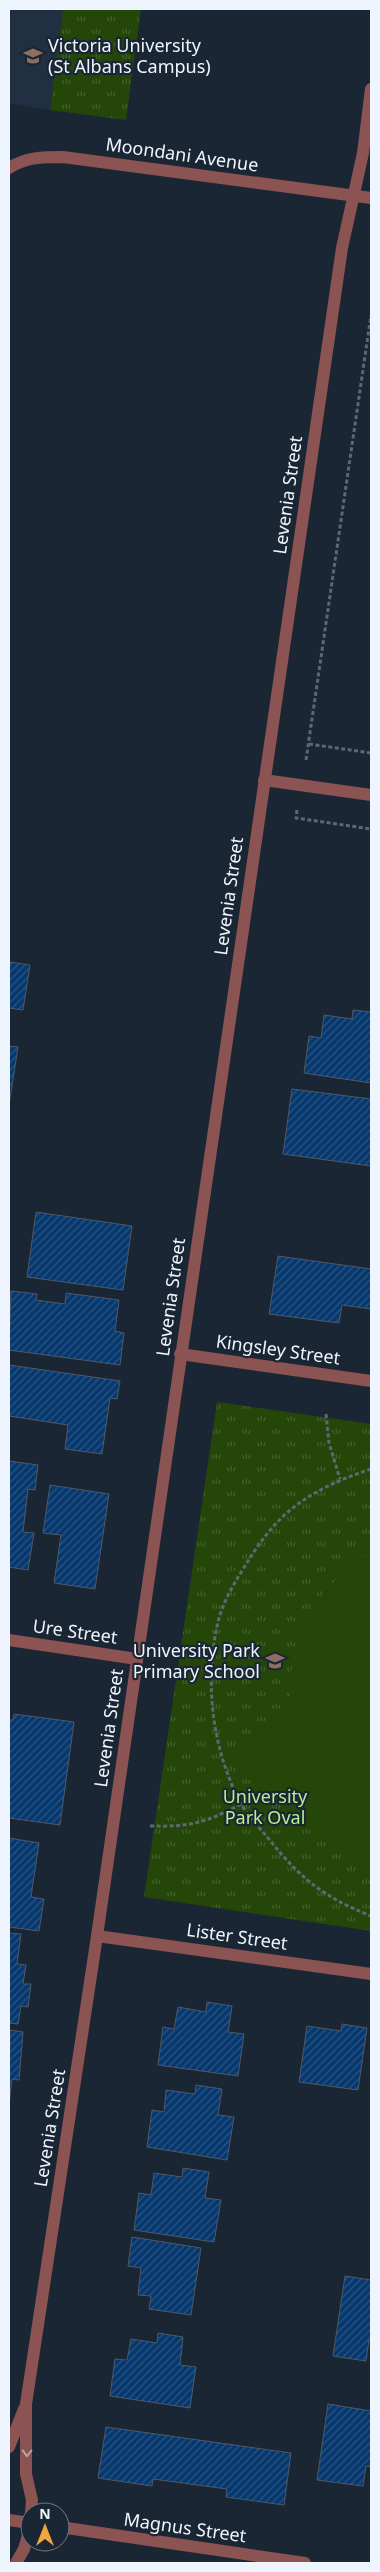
<svg xmlns="http://www.w3.org/2000/svg" width="380" height="2572" viewBox="0 0 380 2572" font-family="'Noto Sans',sans-serif">
<style>
.built{fill:#202f42}
.grass{fill:url(#grass-tufts)}
.pitch{fill:#254609}
.building{fill:url(#building-hatch);stroke:#4d5969}
.lines{fill:none;stroke-linecap:round;stroke-linejoin:round}
.path{stroke:#5e6875;stroke-width:3;stroke-dasharray:4 2.5;stroke-linecap:butt}
.minor{stroke:#8b5352;stroke-width:12}
.oneway{stroke:#bca4a8}
.labels{text-anchor:middle;stroke-width:4.5;stroke-linejoin:round;paint-order:stroke}
.poi-label{font-size:18px;fill:#eef5fe;stroke:#1b2634;text-anchor:start}
.street-label{font-size:18px;fill:#eef5fe;stroke:#1b2634}
.park-label{font-size:18px;fill:#b4ee92;stroke:#1b2634}
</style>
<defs>
<pattern id="grass-tufts" width="24" height="20" patternUnits="userSpaceOnUse" patternTransform="scale(1.25)"><rect width="24" height="20" fill="#254609"/><path d="M3 7l-1-3M5 7V3M7 7l1-3M15 17l-1-3M17 17v-4M19 17l1-3" fill="none" stroke="#45612e"/></pattern>
<pattern id="building-hatch" width="6" height="6" patternUnits="userSpaceOnUse" patternTransform="scale(1.25)"><rect width="6" height="6" fill="#06386d"/><path d="M-1 1l2-2M0 6l6-6M5 7l2-2" fill="none" stroke="#2b5583"/></pattern>
</defs>
<rect width="100%" height="100%" fill="#1b2634"/>
<polygon class="built" points="9,9 63,9 50,110 9,103"/>
<g class="grass">
<polygon points="63,9 141,9 126,120 50,110"/>
<polygon points="217,1402 371,1424 371,1931 144,1897"/>
</g>
<path class="pitch" d="M371,1550V1877L240,1759C255,1742 277,1723 289,1704C291,1702 291,1670 292,1663C300,1613 332,1578 371,1550Z"/>
<g class="building">
<polygon points="9,962 30,965 23,1010 9,1008"/>
<polygon points="353,1010 371,1012 371,1083 304,1073 309,1036 321,1038 324,1015 352,1019"/>
<polygon points="9,1046 18,1047 9,1105"/>
<polygon points="292,1089 371,1099 371,1166 283,1154"/>
<polygon points="36,1212 132,1226 123,1290 27,1277"/>
<polygon points="278,1256 371,1269 371,1309 342,1305 339,1323 269,1314"/>
<polygon points="11,1291 37,1294 36,1300 65,1304 66,1293 119,1300 115,1331 124,1333 120,1365 9,1350"/>
<polygon points="9,1365 120,1381 117,1399 110,1398 102,1454 65,1449 68,1425 9,1416"/>
<polygon points="9,1461 38,1465 35,1490 28,1489 23,1532 34,1533 28,1570 9,1567"/>
<polygon points="50,1485 109,1494 95,1589 54,1583 61,1535 43,1533"/>
<polygon points="14,1714 74,1722 60,1825 9,1818 9,1720 13,1720"/>
<polygon points="9,1838 39,1843 31,1897 44,1899 39,1931 9,1927"/>
<polygon points="9,1933 21,1934 17,1964 26,1965 23,1984 31,1984 28,2007 21,2006 18,2024 9,2023"/>
<polygon points="207,2002 232,2006 228,2032 244,2034 238,2076 158,2065 163,2027 174,2029 178,2007 206,2012"/>
<polygon points="342,2024 367,2028 358,2090 299,2082 307,2026 341,2031"/>
<polygon points="10,2030 23,2032 19,2080 12,2079 9,2105"/>
<polygon points="196,2085 222,2089 218,2115 234,2117 227,2160 147,2147 152,2110 164,2112 166,2090 195,2094"/>
<polygon points="183,2168 209,2172 205,2198 221,2200 214,2242 134,2230 139,2193 151,2195 154,2173 182,2177"/>
<polygon points="132,2237 201,2248 191,2315 149,2309 151,2296 138,2295 141,2268 128,2266"/>
<polygon points="345,2276 371,2280 371,2341 369,2340 366,2361 333,2356"/>
<polygon points="158,2333 183,2337 180,2365 196,2367 190,2408 110,2396 115,2359 127,2360 131,2339 157,2343"/>
<polygon points="328,2404 371,2411 371,2467 366,2466 363,2486 317,2480"/>
<polygon points="106,2427 291,2453 284,2505 226,2497 227,2489 153,2479 152,2486 98,2478"/>
</g>
<g class="lines">
<g class="path">
<polyline points="309,744 371,753"/>
<polyline points="306,760 371,315"/>
<polyline points="297,810 296,818 371,829"/>
<polyline points="326,1414 329,1443 340,1479"/>
<path d="M371,1469C344,1478 317,1489 294,1507C276,1521 261,1540 250,1558C238,1577 223,1600 218,1622C204,1682 212,1748 240,1802C247,1815 259,1827 268,1838C300,1878 323,1897 371,1916"/>
<path d="M150,1826C189,1827 206,1823 241,1804"/>
</g>
<g class="minor">
<path d="M9,168C26,157 43,157 63,157L371,198"/>
<polyline points="264,780 371,795"/>
<polyline points="180,1354 371,1381"/>
<polyline points="9,1640 137,1659"/>
<polyline points="97,1936 371,1974"/>
<polyline points="9,2447 24,2409"/>
<polyline points="31,2512 32,2500 26,2474 26,2404 97,1936 342,248 363,153 371,89"/>
<polyline points="9,2520 30,2523"/>
<polyline points="60,2527 305,2563"/>
<polyline points="16,2563 24,2549 30,2528"/>
</g>
</g>
<defs><path id="oneway-chevron" d="M-2-3.5L2.5 0L-2 3.5" fill="none" stroke-width="1.6" stroke-linecap="round" stroke-linejoin="round" transform="scale(1.25)"/></defs>
<use class="oneway" href="#oneway-chevron" transform="translate(27 2453) rotate(92)"/>
<defs>
<g id="university-bare" transform="scale(1.5)"><path d="M0-5L7-2L0 1L-7-2ZM-4 1L0 2.5L4 1V4Q0 6-4 4Z" fill="#8d6e63" stroke="#1b2634" stroke-width="2.5" paint-order="stroke"/></g>
<g id="school-bare" transform="scale(1.5)"><path d="M0-5L7-2L0 1L-7-2ZM-4 1L0 2.5L4 1V4Q0 6-4 4Z" fill="#8d6e63" stroke="#1b2634" stroke-width="2.5" paint-order="stroke"/></g>
</defs>
<g fill-rule="evenodd">
<use href="#university-bare" x="33" y="56"/>
<use href="#school-bare" x="275" y="1661"/>
</g>
<g class="labels">
<g class="poi-label">
<text x="48" y="52">Victoria University<tspan x="48" dy="21">(St Albans Campus)</tspan></text>
<text x="260" y="1657" text-anchor="end">University Park<tspan x="260" dy="21">Primary School</tspan></text>
</g>
<g class="street-label">
<text transform="translate(182 155) rotate(8)" y="6">Moondani Avenue</text>
<text transform="translate(288 495) rotate(-82)" y="6">Levenia Street</text>
<text transform="translate(229 896) rotate(-82)" y="6">Levenia Street</text>
<text transform="translate(171 1297) rotate(-82)" y="6">Levenia Street</text>
<text transform="translate(278 1350) rotate(8)" y="6">Kingsley Street</text>
<text transform="translate(75 1632) rotate(8)" y="6">Ure Street</text>
<text transform="translate(109 1728) rotate(-82)" y="6">Levenia Street</text>
<text transform="translate(237 1937) rotate(8)" y="6">Lister Street</text>
<text transform="translate(50 2128) rotate(-81)" y="6">Levenia Street</text>
<text transform="translate(185 2528) rotate(8)" y="6">Magnus Street</text>
</g>
<g class="park-label">
<text x="265" y="1803">University<tspan x="265" dy="21">Park Oval</tspan></text>
</g>
</g>
<rect width="380" height="2572" fill="none" stroke="#eef5fe" stroke-width="20"/>
<g transform="translate(45 2527)"><circle r="24" fill="#1b2634" stroke="#6f7985"/>
<path d="M0-4L9 19L0 12L-9 19Z" fill="#f2a541"/>
<text y="-8" font-size="14" font-weight="bold" text-anchor="middle" fill="#eef5fe">N</text>
</g>
</svg>
